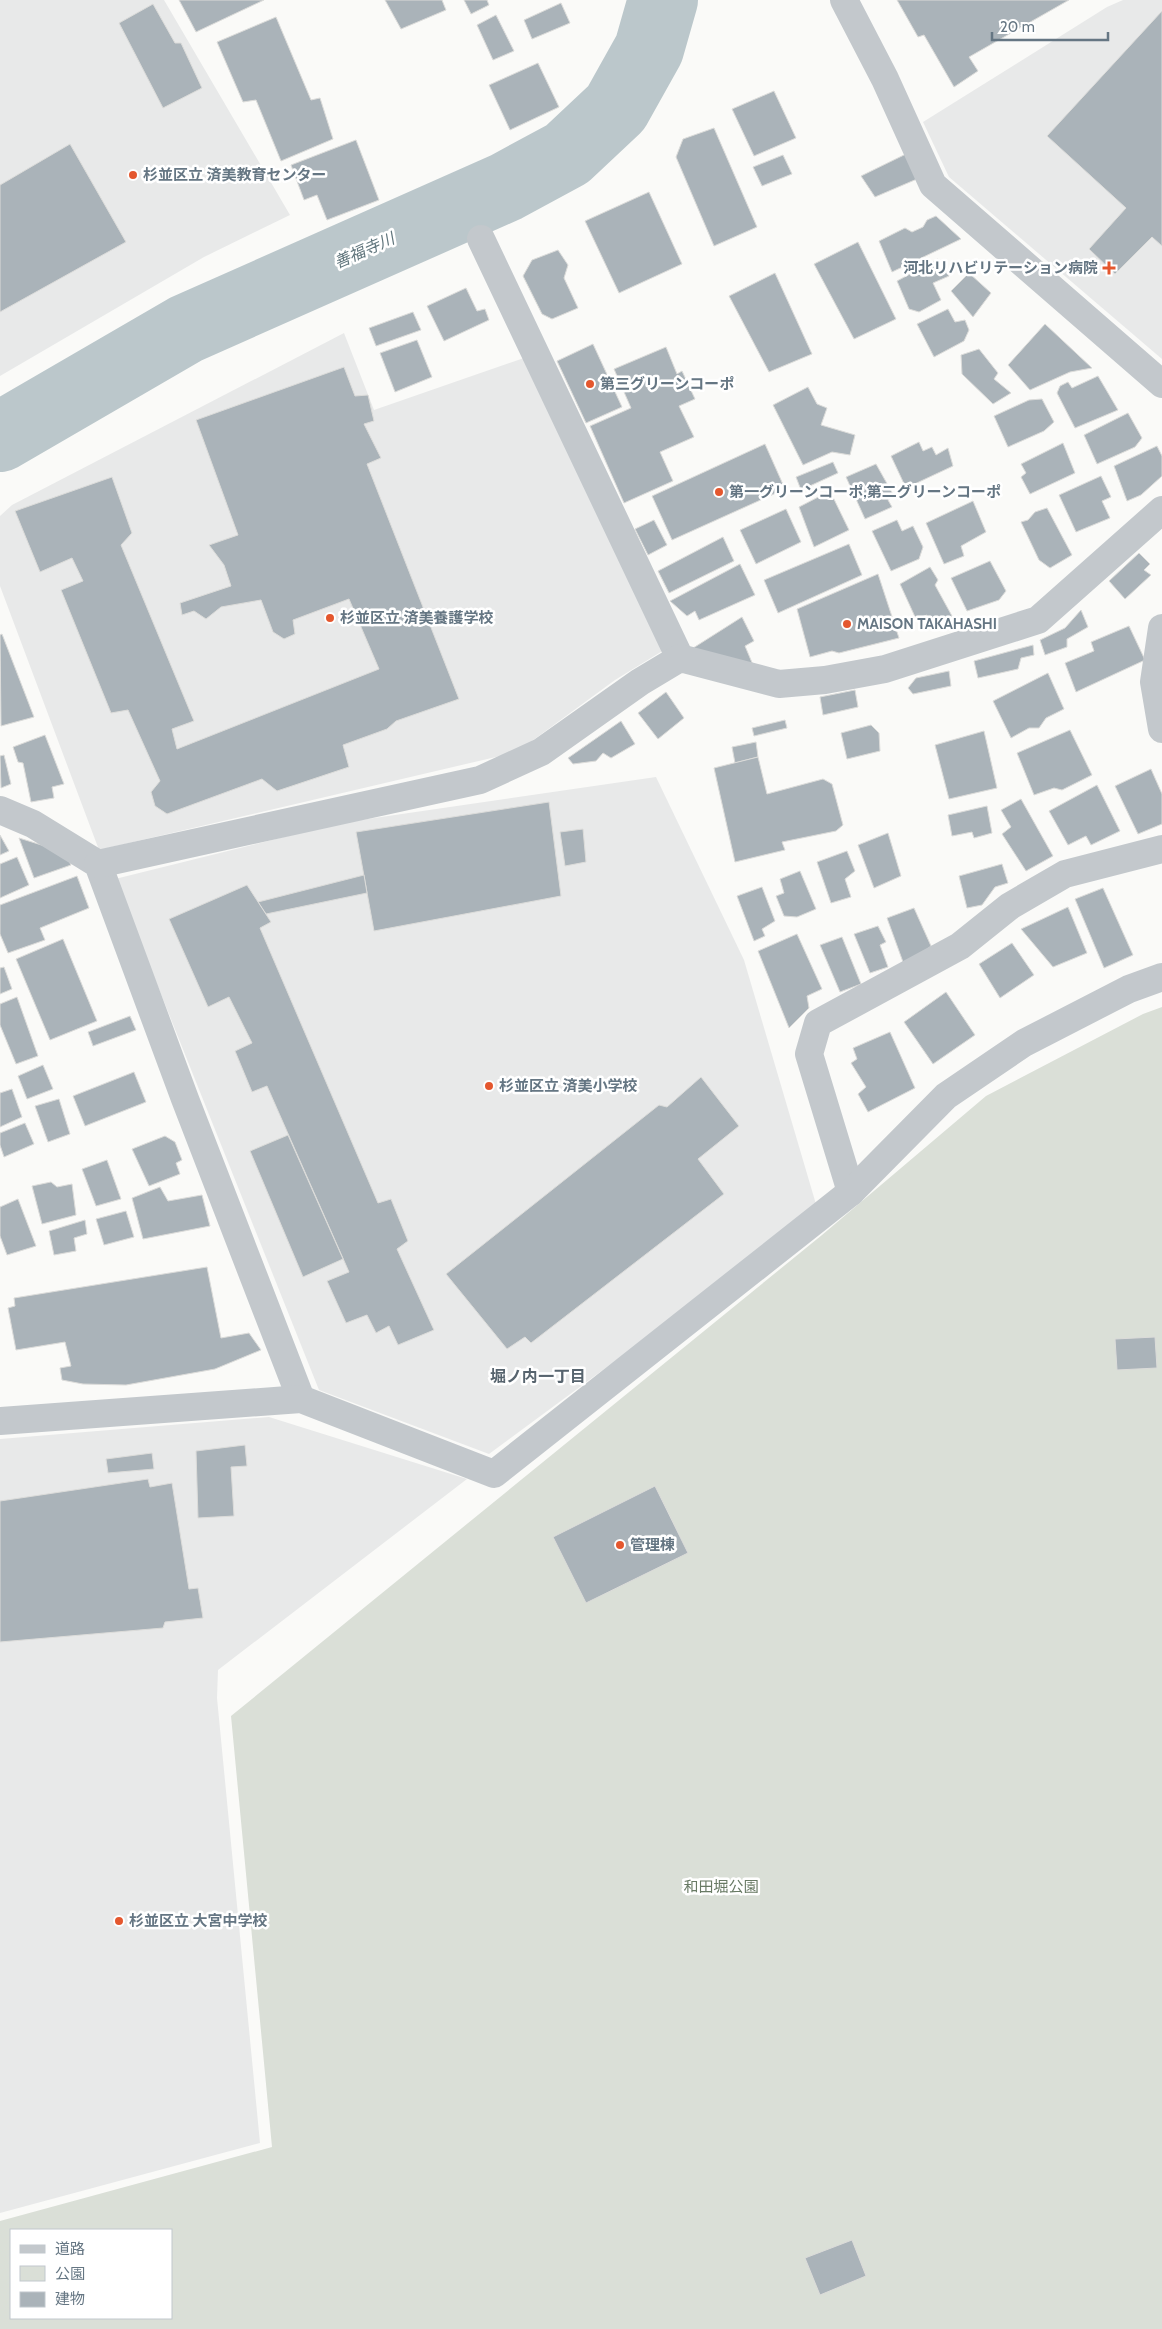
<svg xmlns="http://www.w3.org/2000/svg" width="1162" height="2329" viewBox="0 0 1162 2329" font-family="Cabin,'Noto Sans JP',sans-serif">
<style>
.built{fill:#e8e9e9}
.green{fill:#dadfd7;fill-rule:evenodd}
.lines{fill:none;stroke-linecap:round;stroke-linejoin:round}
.river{stroke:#bbc7cb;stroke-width:70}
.building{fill:#aab3b9;stroke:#dcdcda}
.minor{stroke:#c3c8cc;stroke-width:28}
.poi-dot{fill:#e4572e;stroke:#fff;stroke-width:2}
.labels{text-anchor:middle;stroke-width:5;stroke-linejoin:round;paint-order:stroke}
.poi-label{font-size:15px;font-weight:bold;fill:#657683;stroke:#fff;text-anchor:start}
.park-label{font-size:15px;fill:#687a64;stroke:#fff}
.water-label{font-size:16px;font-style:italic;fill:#60757c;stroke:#fff}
.neighbourhood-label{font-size:16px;font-weight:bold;fill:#57646e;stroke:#fff}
</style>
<rect width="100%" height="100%" fill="#fafaf8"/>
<g class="built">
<polygon points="0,0 164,0 290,215 204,257 0,376"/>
<polygon points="1123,0 1162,0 1162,359 949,177 923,122 1107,7"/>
<polygon points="344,333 374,410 524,358 664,650 615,680 517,752 99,850 0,586 0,516 12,505"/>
<polygon points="656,777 744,960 818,1211 489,1454 319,1390 115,879 340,823"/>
<polygon points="269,1417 467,1479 218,1670 217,1698 260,2143 0,2213 0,1439"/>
</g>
<path class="green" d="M1162,1007V2329H0V2221L272,2147L231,1716L822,1235L986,1096L1143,1014ZM11,2230H171V2318H11Z"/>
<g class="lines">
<polyline class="river" points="0,437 186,329 506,187 567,154 616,108 649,49 663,0"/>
</g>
<g class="building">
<polygon points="179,0 264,0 196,32"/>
<polygon points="385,0 442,0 446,10 401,29"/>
<polygon points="464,0 487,0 489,5 471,14"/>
<polygon points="897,0 1069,0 969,57 978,71 954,87 924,35 918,37"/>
<polygon points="561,3 570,23 532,39 524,20"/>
<polygon points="153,4 175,43 181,43 202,88 163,108 119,23"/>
<polygon points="1162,11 1162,246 1152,237 1115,274 1089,249 1126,208 1047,136"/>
<polygon points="496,15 514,51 493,60 477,25"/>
<polygon points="276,17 311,100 320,98 333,139 281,161 256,100 243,102 217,42"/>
<polygon points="538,63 559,107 510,130 489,85"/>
<polygon points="774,91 796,138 754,156 732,109"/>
<polygon points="714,128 757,227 714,246 676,157 683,139"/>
<polygon points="356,140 379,200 327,220 317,195 304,200 291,165"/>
<polygon points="70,144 126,242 0,312 0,185"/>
<polygon points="906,154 917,179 875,197 861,176"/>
<polygon points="783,155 792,174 762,186 753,167"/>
<polygon points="649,192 682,264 619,293 585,221"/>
<polygon points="936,216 961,239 892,272 879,241 905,228 912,232 923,227 927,220"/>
<polygon points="858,242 896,319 854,339 814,264"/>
<polygon points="558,250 568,265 564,278 578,308 552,319 542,314 523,276 532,260"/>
<polygon points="938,259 949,276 933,283 941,300 919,312 909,309 897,281"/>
<polygon points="775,273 812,354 769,372 729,296"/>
<polygon points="969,273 991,293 973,317 951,291"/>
<polygon points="466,288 477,311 485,309 489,320 444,341 427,306"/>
<polygon points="948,309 955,322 965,320 969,330 964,341 934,357 917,324"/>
<polygon points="413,312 421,330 376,346 369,328"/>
<polygon points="1045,324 1092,368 1070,372 1030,390 1008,365"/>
<polygon points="417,340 432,377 395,392 380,353"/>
<polygon points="593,344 622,407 586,423 557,361"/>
<polygon points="666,347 677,374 682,371 695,399 679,406 694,437 660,452 673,481 624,503 590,426 631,408 614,369"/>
<polygon points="979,349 998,373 994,379 1011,393 993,404 962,374 961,355"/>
<polygon points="344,367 355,396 368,395 374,421 364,424 381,458 367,464 459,699 396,721 387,729 343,745 349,767 277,791 262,779 167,814 155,806 151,792 160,781 128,710 111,713 61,590 83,581 72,558 40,572 15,511 112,477 132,533 121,545 194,721 172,729 177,749 379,669 349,599 293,620 295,634 284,639 273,632 261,600 221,607 206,619 194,611 182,615 180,603 231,586 224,565 209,545 238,535 196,420"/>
<polygon points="1098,376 1118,410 1075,428 1057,393 1060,386 1068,382 1072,388"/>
<polygon points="808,387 817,404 827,408 821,425 855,435 850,455 832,452 803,465 773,405"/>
<polygon points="1042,399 1054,422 1044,431 1008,447 994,416 1029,400"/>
<polygon points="1128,413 1142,438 1135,447 1097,464 1084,435"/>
<polygon points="919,442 923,451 932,447 936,455 948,448 953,466 906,488 891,456"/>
<polygon points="1063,443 1075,473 1030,494 1021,477 1026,473 1021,464"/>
<polygon points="765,444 785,489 672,540 652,496"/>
<polygon points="1157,446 1162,456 1162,476 1141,495 1127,501 1114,466"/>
<polygon points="833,462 838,473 801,490 796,477"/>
<polygon points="876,464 894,496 888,500 892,507 865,519 846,477"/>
<polygon points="1101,476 1111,497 1102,501 1110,518 1076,532 1059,495"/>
<polygon points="830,491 849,530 814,547 799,507"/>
<polygon points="973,501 986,532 961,546 964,556 944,564 926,523"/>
<polygon points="1047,508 1072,555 1050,568 1039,560 1021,522 1028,520 1035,512"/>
<polygon points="786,509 801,542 756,564 740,530"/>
<polygon points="654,520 667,545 648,555 635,529"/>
<polygon points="897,520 902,531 913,526 923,547 919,559 891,571 872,531"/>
<polygon points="723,537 734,561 669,593 658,571"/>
<polygon points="849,544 862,575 778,613 764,580"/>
<polygon points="1139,553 1150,564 1144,570 1151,575 1125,599 1109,581"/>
<polygon points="990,561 1006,591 999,600 967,611 951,578"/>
<polygon points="740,564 755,595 699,620 695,611 687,616 670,601"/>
<polygon points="930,567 938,580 935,585 952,616 933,627 927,615 916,619 900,584"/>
<polygon points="878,574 899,638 839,653 832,651 810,657 797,609"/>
<polygon points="1081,610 1088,627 1067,639 1067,647 1045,655 1040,640 1065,628"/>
<polygon points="742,617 754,641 745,646 753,665 690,650"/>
<polygon points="1129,626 1145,660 1076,692 1065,663 1094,651 1091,642"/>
<polygon points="2,634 34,717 1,726 0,635"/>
<polygon points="1033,645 1034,655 1021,658 1018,669 978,678 974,661"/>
<polygon points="949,671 951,686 913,694 908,688 916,678"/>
<polygon points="1048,673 1064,709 1046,718 1039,728 1029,728 1011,738 993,701"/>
<polygon points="855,690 858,707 823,715 820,697"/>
<polygon points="666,692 684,718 658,739 638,713"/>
<polygon points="785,720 787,728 754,736 752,728"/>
<polygon points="621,721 635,744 611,758 603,753 596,761 573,764 568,758"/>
<polygon points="871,725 879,733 880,751 847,759 841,733"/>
<polygon points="1070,730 1092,775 1062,790 1054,788 1034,795 1017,753"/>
<polygon points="984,731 997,788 949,799 935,745"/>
<polygon points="45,735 64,784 52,787 54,798 31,802 23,763 18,762 13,747"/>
<polygon points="756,742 758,757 735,763 732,747"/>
<polygon points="4,755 11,784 1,788 0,756"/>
<polygon points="758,757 767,794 823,779 832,784 843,825 836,831 782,842 785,850 735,862 714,768"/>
<polygon points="1151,769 1162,794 1162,824 1138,834 1115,786"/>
<polygon points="1097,785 1120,831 1091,845 1086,836 1068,845 1049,811"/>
<polygon points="1021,799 1053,856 1026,871 1002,834 1011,827 1001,810"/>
<polygon points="549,802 561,896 374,931 356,832"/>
<polygon points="987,806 992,833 974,838 972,832 952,836 948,815"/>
<polygon points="583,829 586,862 565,866 560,832"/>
<polygon points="888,833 901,876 874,888 858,845"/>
<polygon points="0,835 9,851 0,855"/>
<polygon points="19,838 64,852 71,865 34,878"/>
<polygon points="847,851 855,871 845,879 851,897 831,903 817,862"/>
<polygon points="17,857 29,885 0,898 0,864"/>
<polygon points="1002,864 1008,883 995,887 982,905 967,908 959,876"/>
<polygon points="800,871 816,909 797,917 784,916 776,896 784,893 780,879"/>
<polygon points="364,875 367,893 266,914 258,902"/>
<polygon points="77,876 89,908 40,928 45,940 8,953 0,934 0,905"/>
<polygon points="247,885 271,922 260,928 378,1203 391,1199 408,1241 397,1249 434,1330 398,1345 389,1326 376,1333 367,1315 346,1323 327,1281 349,1272 267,1086 252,1092 235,1051 252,1043 229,997 208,1007 169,919"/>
<polygon points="762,887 775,921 762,929 765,936 754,941 737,896"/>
<polygon points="1103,888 1133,955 1104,968 1075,899"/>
<polygon points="1068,907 1087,953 1053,967 1021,929"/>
<polygon points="914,908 931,946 919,956 903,962 887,918"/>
<polygon points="878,926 886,942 880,945 888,967 870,973 854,934"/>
<polygon points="797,934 822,989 807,996 809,1008 789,1028 758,951"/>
<polygon points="842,937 861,984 840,992 820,945"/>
<polygon points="63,939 97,1021 50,1040 16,959"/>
<polygon points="1012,943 1034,975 1000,998 979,964"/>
<polygon points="4,967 12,989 0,994 0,968"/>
<polygon points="946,992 975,1035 933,1064 904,1022"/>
<polygon points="17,997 38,1056 16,1064 0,1025 0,1004"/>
<polygon points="130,1016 136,1030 93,1046 88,1032"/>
<polygon points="890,1032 915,1088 868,1112 858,1094 866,1087 851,1063 857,1059 853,1048"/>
<polygon points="43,1065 53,1089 27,1099 18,1076"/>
<polygon points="134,1072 146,1102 85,1126 73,1096"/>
<polygon points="701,1077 739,1126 698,1159 724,1194 531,1343 525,1337 507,1349 446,1274 659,1105 667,1107"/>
<polygon points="12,1089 22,1117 0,1127 0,1093"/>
<polygon points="59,1099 70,1134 48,1142 35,1106"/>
<polygon points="25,1123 34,1144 4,1157 0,1145 0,1133"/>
<polygon points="288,1135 343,1259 303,1277 250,1151"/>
<polygon points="165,1136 175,1142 182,1160 176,1163 180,1174 149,1186 132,1149"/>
<polygon points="107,1160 121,1199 96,1206 82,1169"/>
<polygon points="51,1182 57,1187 72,1184 76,1215 42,1224 32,1186"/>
<polygon points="160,1187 168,1201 202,1195 210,1226 143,1239 132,1198"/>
<polygon points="18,1199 36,1246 7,1255 0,1236 0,1207"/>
<polygon points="126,1211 134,1237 104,1245 96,1219"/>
<polygon points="85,1220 87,1234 74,1238 76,1251 54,1255 49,1231"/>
<polygon points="207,1267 221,1338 249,1333 261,1350 215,1369 126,1385 83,1384 62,1380 60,1368 71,1366 65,1342 16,1350 8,1308 15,1306 14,1298"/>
<polygon points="1155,1337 1157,1368 1117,1370 1115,1339"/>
<polygon points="245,1445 247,1466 231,1467 234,1516 198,1518 196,1451"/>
<polygon points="152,1453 154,1469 108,1473 106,1459"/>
<polygon points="148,1479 150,1487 172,1483 189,1589 198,1588 203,1618 165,1622 163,1628 0,1642 0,1501"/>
<polygon points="655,1486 688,1553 586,1603 553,1537"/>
<polygon points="852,2240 866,2276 820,2295 805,2258"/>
</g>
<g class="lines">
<g class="minor">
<polyline points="844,0 885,79 933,185 1162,384"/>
<polyline points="481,239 680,658"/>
<polyline points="1162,628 1154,682 1162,729"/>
<polyline points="0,810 33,824 98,864 185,1099 301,1399"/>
<polyline points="98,864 480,780 541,752 640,682 680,658 779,684 825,680 885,669 1038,620 1162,510"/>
<polyline points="851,1192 809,1054 818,1023 960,946 1010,906 1065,874 1162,849"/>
<polyline points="0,1421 301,1399 494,1474 851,1192 946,1096 1024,1043 1129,989 1162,977"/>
</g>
</g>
<g class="poi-dot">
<circle cx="133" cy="175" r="5"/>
<path d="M1106.5 260.5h5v5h5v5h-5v5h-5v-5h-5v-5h5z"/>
<circle cx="590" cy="384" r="5"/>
<circle cx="719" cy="492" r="5"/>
<circle cx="330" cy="618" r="5"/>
<circle cx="847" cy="624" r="5"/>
<circle cx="489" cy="1086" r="5"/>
<circle cx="620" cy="1545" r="5"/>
<circle cx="119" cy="1921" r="5"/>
</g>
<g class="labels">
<g class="poi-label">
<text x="143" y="180">杉並区立 済美教育センター</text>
<text x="1098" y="273" text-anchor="end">河北リハビリテーション病院</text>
<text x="600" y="389">第三グリーンコーポ</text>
<text x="729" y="497">第一グリーンコーポ,第二グリーンコーポ</text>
<text x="340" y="623">杉並区立 済美養護学校</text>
<text x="857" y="629">MAISON TAKAHASHI</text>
<text x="499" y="1091">杉並区立 済美小学校</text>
<text x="630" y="1550">管理棟</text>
<text x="129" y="1926">杉並区立 大宮中学校</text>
</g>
<g class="park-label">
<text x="721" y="1892">和田堀公園</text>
</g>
<g class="water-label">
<text transform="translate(364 250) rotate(-24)" y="6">善福寺川</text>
</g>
<g class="neighbourhood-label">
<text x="538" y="1382">堀ノ内一丁目</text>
</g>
</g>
<rect x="10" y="2229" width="162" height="90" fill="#ffffff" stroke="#c1c8cd"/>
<rect x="20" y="2245" width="25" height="8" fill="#c3c8cc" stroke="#c1c8cd"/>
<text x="55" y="2254" font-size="15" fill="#657683">道路</text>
<rect x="20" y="2266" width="25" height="15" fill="#dadfd7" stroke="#c1c8cd"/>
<text x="55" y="2279" font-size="15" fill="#657683">公園</text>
<rect x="20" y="2292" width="25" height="15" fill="#aab3b9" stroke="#c1c8cd"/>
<text x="55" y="2304" font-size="15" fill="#657683">建物</text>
<path d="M992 32v8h116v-8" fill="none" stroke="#657683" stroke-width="2.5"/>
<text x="1000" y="32" font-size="15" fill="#657683" stroke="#ffffff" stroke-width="4" paint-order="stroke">20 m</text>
</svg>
